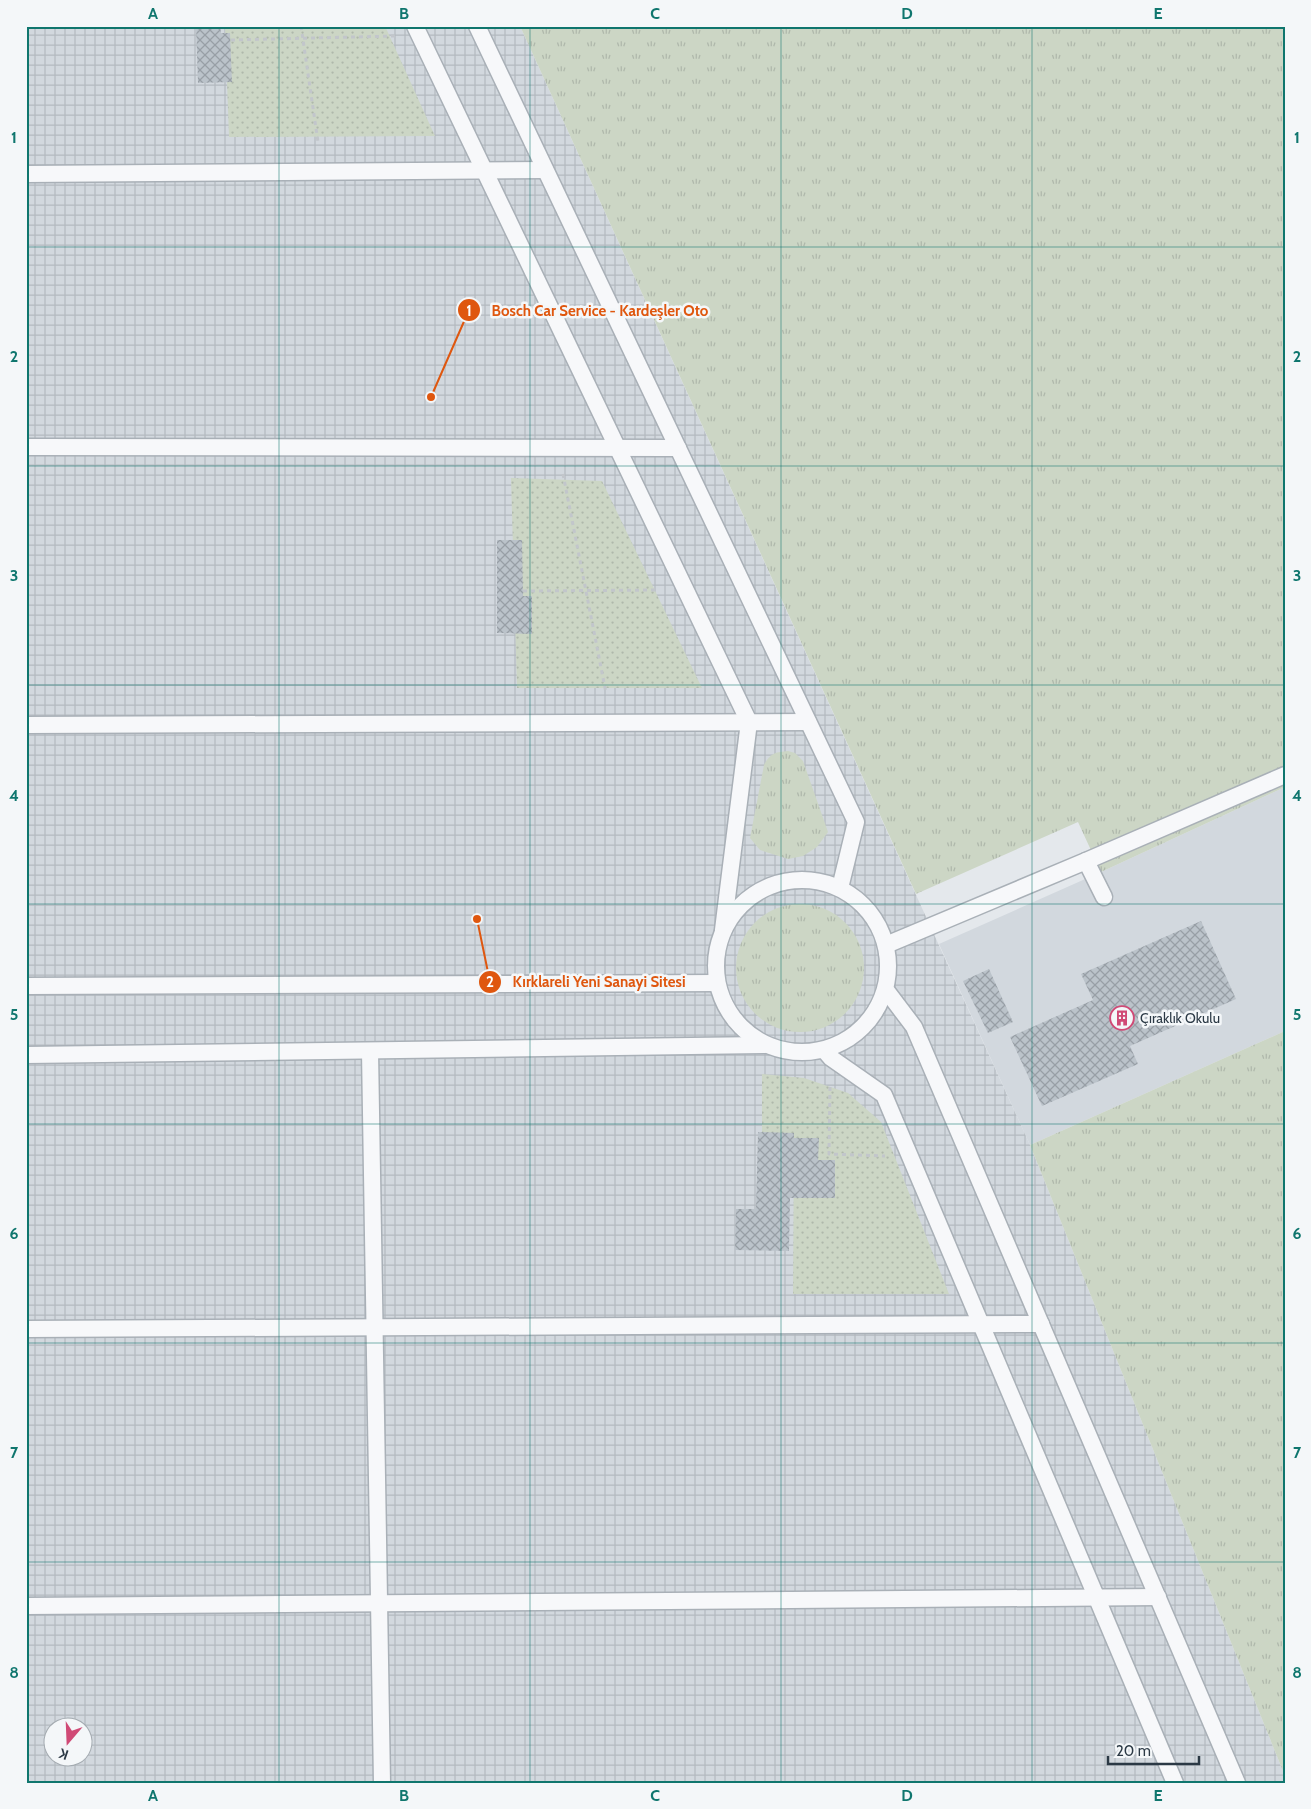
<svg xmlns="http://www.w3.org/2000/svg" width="1311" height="1809" viewBox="0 0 1311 1809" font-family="Cabin,sans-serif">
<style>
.built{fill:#d2d8de}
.industrial{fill:url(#industrial-grid);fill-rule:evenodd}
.grass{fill:url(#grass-tufts)}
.park{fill:url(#park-dots)}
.building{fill:url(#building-cross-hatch)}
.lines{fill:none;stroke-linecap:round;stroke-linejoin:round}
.service-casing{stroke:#a9b0b7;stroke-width:19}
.path{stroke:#c2c6cb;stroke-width:3;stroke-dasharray:4 4;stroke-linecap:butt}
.service{stroke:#f7f8fa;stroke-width:16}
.grid{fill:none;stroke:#0f766e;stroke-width:1;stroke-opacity:0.55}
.labels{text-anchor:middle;stroke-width:5;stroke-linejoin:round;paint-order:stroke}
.poi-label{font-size:14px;fill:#2b3945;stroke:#f4f7f9;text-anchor:start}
.leader{fill:none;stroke:#df570f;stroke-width:2}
.callout-dot{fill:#df570f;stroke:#f4f7f9;stroke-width:2}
.mark-label{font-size:15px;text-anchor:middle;font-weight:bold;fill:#fff}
.callout-label{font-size:15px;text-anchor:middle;font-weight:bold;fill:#df570f;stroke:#f4f7f9;stroke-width:5;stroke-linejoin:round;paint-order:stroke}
.neatline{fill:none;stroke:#0f766e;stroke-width:2}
.grid-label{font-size:16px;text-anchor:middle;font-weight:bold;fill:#0f766e}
</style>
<defs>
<pattern id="industrial-grid" width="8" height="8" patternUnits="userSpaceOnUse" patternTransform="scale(1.25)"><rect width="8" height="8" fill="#d2d8de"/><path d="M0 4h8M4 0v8" fill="none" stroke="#b4bac0"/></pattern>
<pattern id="grass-tufts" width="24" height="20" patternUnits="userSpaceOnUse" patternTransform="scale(1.25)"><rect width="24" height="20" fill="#ccd6c5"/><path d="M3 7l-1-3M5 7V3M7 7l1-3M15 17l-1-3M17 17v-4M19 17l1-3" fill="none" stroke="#afb8ab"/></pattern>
<pattern id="park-dots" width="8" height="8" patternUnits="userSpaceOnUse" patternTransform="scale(1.25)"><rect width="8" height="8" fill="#ccd6c5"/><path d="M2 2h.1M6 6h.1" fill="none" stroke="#afb8ab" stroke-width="1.8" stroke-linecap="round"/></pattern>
<pattern id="building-cross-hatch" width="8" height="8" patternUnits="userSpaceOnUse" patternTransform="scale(1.25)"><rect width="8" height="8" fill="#bbc3ca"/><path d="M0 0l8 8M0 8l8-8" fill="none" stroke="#989fa6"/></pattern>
</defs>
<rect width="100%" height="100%" fill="#e4e8ec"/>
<polygon class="built" points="1285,787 1285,1031 1030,1145 939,944 1101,872"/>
<path class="industrial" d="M26,26H520L1030,1145L1285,1776V1783H26ZM52,1726H82V1756H52Z"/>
<g class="grass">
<polygon points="520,26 1285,26 1285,787 1101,872 1078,822 916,894"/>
<path d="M788,751L795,753L803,761L828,832L817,847L803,856L788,859L760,850L750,838L764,765C770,753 776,752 788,751Z"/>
<circle cx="800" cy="968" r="64"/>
<polygon points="1285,1031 1285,1776 1030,1145"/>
</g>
<g class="park">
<polygon points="225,26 385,26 435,136 229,137"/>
<polygon points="511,478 602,481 702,688 517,688"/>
<polygon points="762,1074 804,1078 848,1093 881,1122 949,1294 793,1294 794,1133 762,1133"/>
</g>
<g class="building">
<polygon points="196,26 220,26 221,33 230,33 232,82 198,83"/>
<polygon points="497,540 522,540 523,596 532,596 532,634 497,633"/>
<polygon points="1201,921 1236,999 1130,1046 1138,1064 1042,1106 1010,1037 1093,1000 1081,974"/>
<polygon points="989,969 1013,1022 988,1033 963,981"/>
<polygon points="758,1132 794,1133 794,1138 819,1138 818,1160 835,1160 835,1198 790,1198 789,1251 735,1250 736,1209 756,1209"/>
</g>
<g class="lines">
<g class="service-casing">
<g id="service">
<polyline points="415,26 749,722 723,930"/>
<polyline points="477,26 856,822 840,888"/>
<polyline points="26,174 545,170"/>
<polyline points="26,447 678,448"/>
<polyline points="26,725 808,722"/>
<polyline points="1086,861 1104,897"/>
<circle cx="802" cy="966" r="86"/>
<polyline points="886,945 1086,861 1285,775"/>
<polyline points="26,986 717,983"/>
<polyline points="886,990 914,1027 1237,1783"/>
<polyline points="370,1051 382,1783"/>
<polyline points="825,1051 831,1058 884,1095 1175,1783"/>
<polyline points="26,1055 765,1045"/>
<polyline points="26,1329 1041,1324"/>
<polyline points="26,1606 1158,1597"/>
</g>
</g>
<g class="path">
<polyline points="301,26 318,142"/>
<polyline points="231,40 395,36"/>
<polyline points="563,474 606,693"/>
<polyline points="523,591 659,590"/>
<polyline points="830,1087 829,1154 885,1156"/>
</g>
<use href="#service" class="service"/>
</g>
<path class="grid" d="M279,26V1783M530,26V1783M781,26V1783M1032,26V1783M26,247H1285M26,466H1285M26,685H1285M26,904H1285M26,1124H1285M26,1343H1285M26,1562H1285"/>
<defs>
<g id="building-ring" transform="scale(1.25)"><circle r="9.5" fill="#f4f7f9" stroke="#d04a76" stroke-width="1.5"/><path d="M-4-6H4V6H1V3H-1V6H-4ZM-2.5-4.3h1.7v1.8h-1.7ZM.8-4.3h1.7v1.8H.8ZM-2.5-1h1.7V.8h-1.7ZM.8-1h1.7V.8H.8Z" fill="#d04a76"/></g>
</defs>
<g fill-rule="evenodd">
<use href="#building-ring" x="1122" y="1018"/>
</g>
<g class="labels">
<g class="poi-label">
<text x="1140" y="1023">Çıraklık Okulu</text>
</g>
</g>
<path class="leader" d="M431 397L469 310M477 919L490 982"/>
<g class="callout-dot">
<circle cx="431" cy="397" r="5"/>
<circle cx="477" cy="919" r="5"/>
<circle cx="469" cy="310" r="12"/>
<circle cx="490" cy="982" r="12"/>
</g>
<g class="mark-label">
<text x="469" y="316">1</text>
<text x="490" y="987">2</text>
</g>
<g class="callout-label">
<text x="600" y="316">Bosch Car Service - Kardeşler Oto</text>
<text x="599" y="987">Kırklareli Yeni Sanayi Sitesi</text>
</g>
<rect width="1311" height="1809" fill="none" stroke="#f4f7f9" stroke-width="55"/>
<g transform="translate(68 1742) rotate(199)"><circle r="24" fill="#f4f7f9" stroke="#a4abb1"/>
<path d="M0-4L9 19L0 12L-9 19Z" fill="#d04a76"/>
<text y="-8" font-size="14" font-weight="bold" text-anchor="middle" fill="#2b3945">K</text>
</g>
<path d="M1108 1756v8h91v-8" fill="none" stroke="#2b3945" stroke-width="2.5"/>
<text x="1116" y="1756" font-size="15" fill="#2b3945" stroke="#f4f7f9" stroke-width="4" paint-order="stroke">20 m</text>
<rect x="28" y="28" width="1256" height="1754" class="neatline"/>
<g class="grid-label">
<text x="153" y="19">A</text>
<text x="404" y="19">B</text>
<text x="655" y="19">C</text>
<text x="907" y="19">D</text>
<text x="1158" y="19">E</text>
<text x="14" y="143">1</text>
<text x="1297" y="143">1</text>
<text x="14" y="362">2</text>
<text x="1297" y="362">2</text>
<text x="14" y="581">3</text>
<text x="1297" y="581">3</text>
<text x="14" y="801">4</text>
<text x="1297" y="801">4</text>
<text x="14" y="1020">5</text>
<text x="1297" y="1020">5</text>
<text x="14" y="1239">6</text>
<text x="1297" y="1239">6</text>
<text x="14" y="1458">7</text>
<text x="1297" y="1458">7</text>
<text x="14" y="1678">8</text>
<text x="1297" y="1678">8</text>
<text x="153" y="1801">A</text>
<text x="404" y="1801">B</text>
<text x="655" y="1801">C</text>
<text x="907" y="1801">D</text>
<text x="1158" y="1801">E</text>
</g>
</svg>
